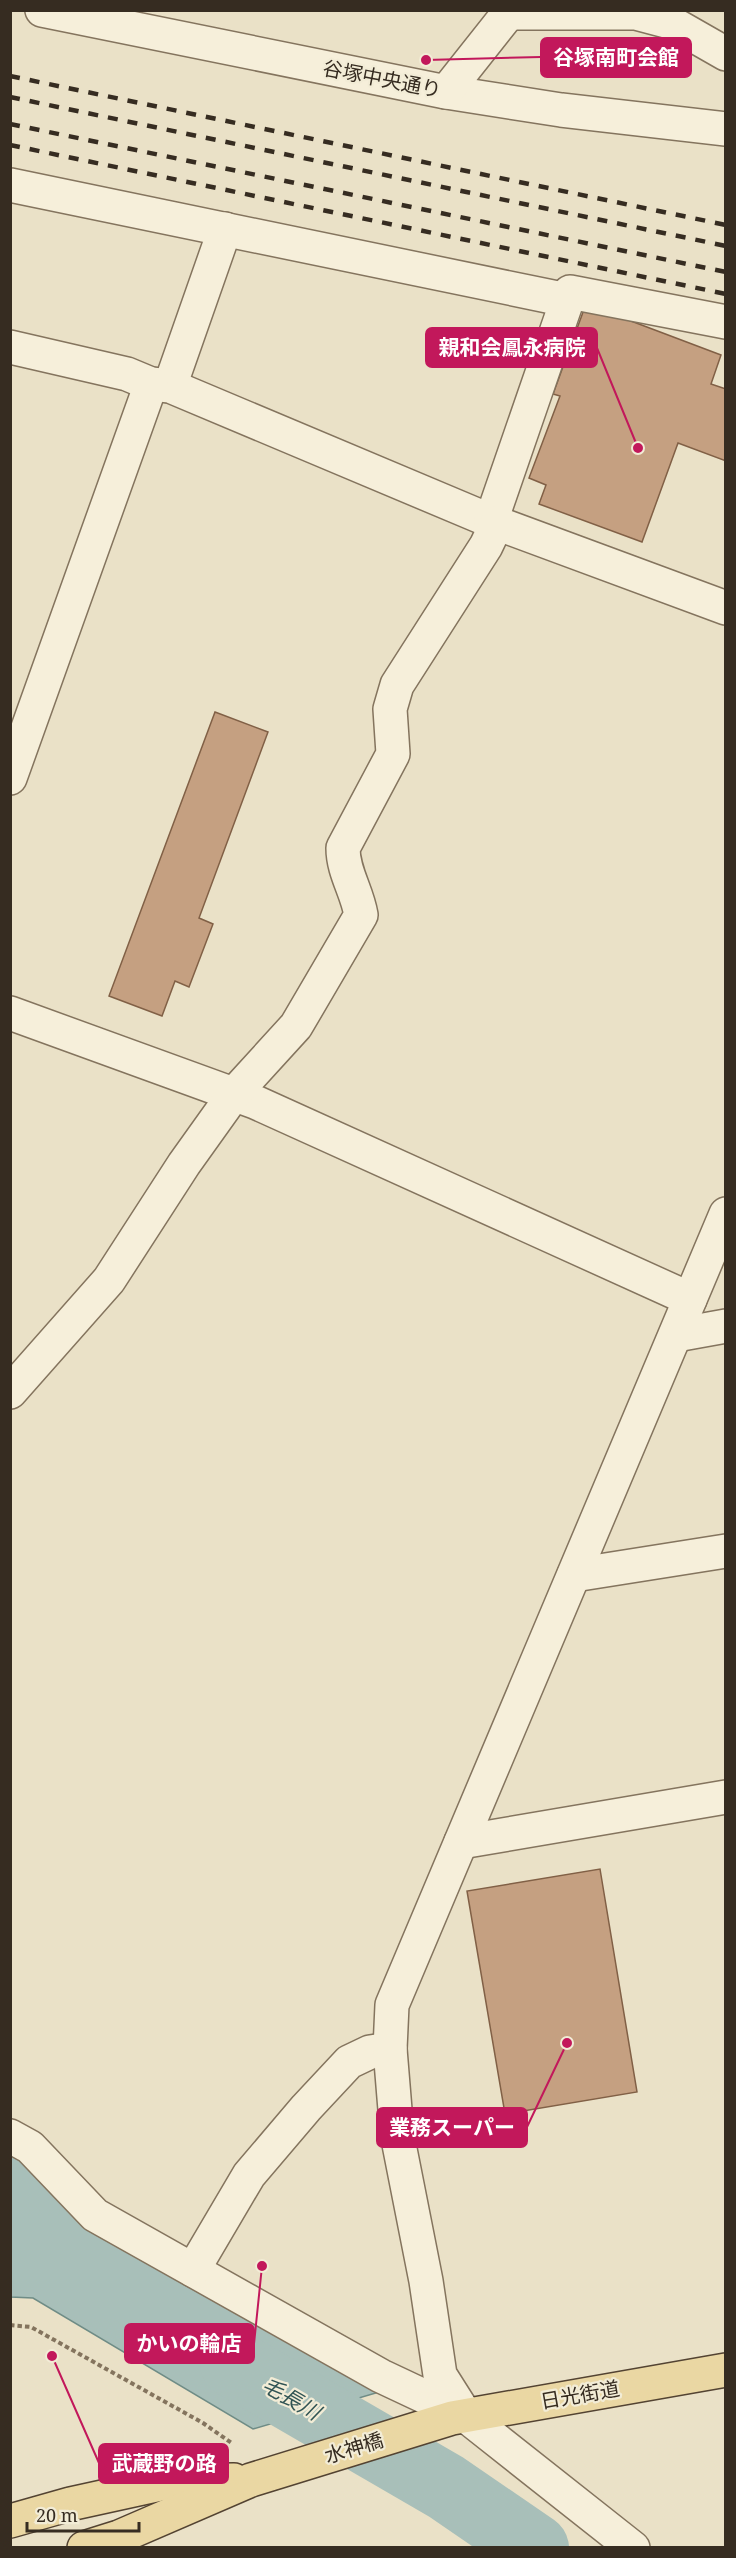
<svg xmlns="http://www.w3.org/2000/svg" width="736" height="2558" viewBox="0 0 736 2558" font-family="'Noto Serif','Noto Sans JP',serif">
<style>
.water{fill:#a8bfb9;stroke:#6f8c86;stroke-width:1.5}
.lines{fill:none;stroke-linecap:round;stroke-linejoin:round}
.river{stroke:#a8bfb9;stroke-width:68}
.building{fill:#c5a081;stroke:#816046;stroke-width:1.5}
.minor-casing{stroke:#84745e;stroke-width:36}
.major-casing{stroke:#534332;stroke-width:36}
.path{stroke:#84745e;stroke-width:4;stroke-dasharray:4.5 3;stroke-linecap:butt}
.minor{stroke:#f6efda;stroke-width:33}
.major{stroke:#ead7a3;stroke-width:33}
.rail{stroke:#362c21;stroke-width:4.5;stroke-dasharray:10 10;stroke-linecap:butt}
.labels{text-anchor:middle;stroke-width:4.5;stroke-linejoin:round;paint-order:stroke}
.street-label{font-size:20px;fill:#362c21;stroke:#f2ecd6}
.water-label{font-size:21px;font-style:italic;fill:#315454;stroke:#f2ecd6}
.leader{fill:none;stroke:#c2185b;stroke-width:2}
.callout-dot{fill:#c2185b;stroke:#f2ecd6;stroke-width:2}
.callout{fill:#c2185b;stroke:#c2185b;stroke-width:2}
.callout-label{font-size:21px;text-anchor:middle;font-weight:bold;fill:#fff}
</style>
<rect width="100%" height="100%" fill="#eae1c7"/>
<polygon class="water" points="10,2154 34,2168 386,2390 253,2429 33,2298 11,2297"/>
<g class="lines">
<polyline class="river" points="234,2364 446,2487 535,2548"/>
</g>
<g class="building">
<polygon points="586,304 721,355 711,384 726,389 726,461 678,443 642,542 539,504 546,485 529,478 560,396 553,394"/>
<polygon points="215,712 268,732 199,918 213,924 189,987 175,981 162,1016 109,996"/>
<polygon points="600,1869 637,2092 505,2114 467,1891"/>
</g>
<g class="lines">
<g class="minor-casing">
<g id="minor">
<polyline points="42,10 446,92 561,110 726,129"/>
<polyline points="506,10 509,13 636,13 670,22 726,54"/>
<polyline points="446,92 511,10"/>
<polyline points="10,185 567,300"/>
<polyline points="10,347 127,374 151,384 170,386 491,521 726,608"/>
<polyline points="170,386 225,229"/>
<polyline points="491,521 570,292 726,322"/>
<polyline points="10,778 151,384"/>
<polyline points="10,1013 255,1102 690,1299"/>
<polyline points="676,1335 726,1326"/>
<path d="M10,1392L109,1280L184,1164L234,1094L296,1026L361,915C357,891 343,872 343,848L393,754L390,709L397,685L486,546L497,523"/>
<polyline points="574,1575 726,1551"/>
<polyline points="461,1842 726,1797"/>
<polyline points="10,2136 30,2147 95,2215 381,2376 466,2416 633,2548"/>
<polyline points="193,2270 249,2175 306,2108 349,2062 370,2052 390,2049"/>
<polyline points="466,2416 440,2375 426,2281 397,2134 390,2049 392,2005 726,1214"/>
</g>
</g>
<g class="major-casing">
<g id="major">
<polyline points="10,2521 70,2504 175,2481 234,2480"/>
<polyline points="84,2548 119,2537 251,2480 452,2418 726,2370"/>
</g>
</g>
<polyline class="path" points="10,2325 31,2327 203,2423 233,2444"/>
<use href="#minor" class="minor"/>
<use href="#major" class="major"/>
<g class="rail">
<polyline points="10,76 726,225"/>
<polyline points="10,97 726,246"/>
<polyline points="10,124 726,272"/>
<polyline points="10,145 726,294"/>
</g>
</g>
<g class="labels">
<g class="street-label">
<text transform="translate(382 79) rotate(11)" y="7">谷塚中央通り</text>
<text transform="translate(580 2395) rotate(-10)" y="7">日光街道</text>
<text transform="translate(354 2448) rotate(-17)" y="7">水神橋</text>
</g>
<g class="water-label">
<text transform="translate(291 2399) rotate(30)" y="7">毛長川</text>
</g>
</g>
<path class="leader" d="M426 60L541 57M638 448L597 348M567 2043L527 2127M262 2266L254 2344M52 2356L99 2463"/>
<g class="callout-dot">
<circle cx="426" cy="60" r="6"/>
<circle cx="638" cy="448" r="6"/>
<circle cx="567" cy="2043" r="6"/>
<circle cx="262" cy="2266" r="6"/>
<circle cx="52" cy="2356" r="6"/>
</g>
<g class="callout">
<rect x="541" y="38" width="150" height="39" rx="6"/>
<rect x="426" y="328" width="171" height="39" rx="6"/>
<rect x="377" y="2108" width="150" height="39" rx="6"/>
<rect x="125" y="2324" width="129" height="39" rx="6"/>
<rect x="99" y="2444" width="129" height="39" rx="6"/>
</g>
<g class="callout-label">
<text x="616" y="65">谷塚南町会館</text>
<text x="512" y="355">親和会鳳永病院</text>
<text x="452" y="2135">業務スーパー</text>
<text x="189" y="2351">かいの輪店</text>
<text x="164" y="2471">武蔵野の路</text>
</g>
<rect width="736" height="2558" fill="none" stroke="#362c21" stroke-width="24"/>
<path d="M27 2522v9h112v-9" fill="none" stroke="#362c21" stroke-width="3"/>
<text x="36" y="2522" font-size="18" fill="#362c21" stroke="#f2ecd6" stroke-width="4.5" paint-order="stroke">20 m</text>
</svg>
